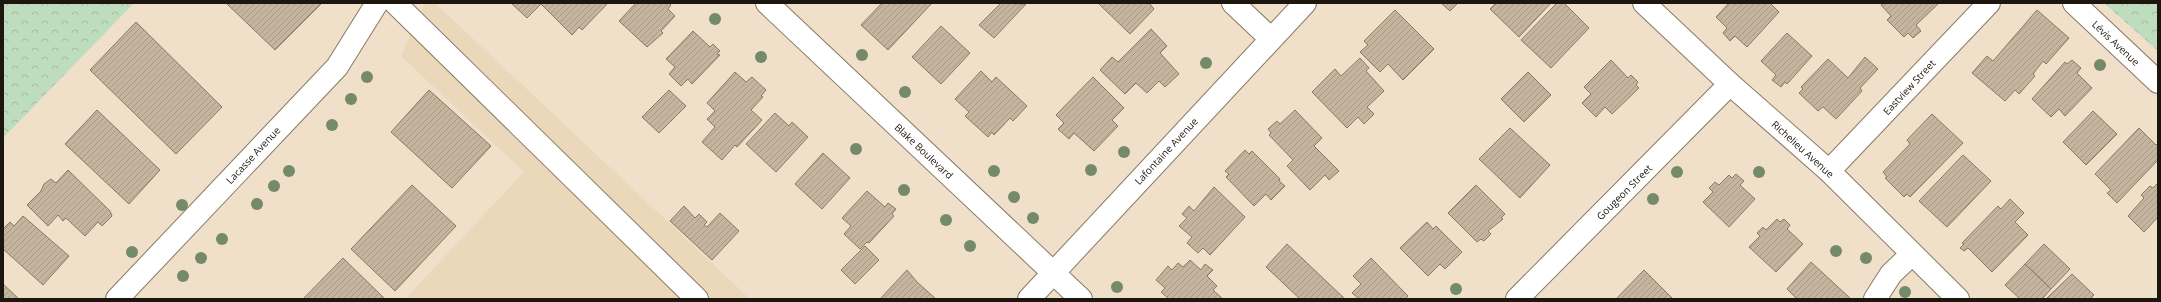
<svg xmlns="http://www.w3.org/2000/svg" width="2161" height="302" viewBox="0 0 2161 302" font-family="'Open Sans',sans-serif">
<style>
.built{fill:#ebd7b9}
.park{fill:url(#park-crowns)}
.building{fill:url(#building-hatch);stroke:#887965}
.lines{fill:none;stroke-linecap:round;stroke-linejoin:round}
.minor-casing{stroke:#887a65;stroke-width:24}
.minor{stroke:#fff;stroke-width:22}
.tree{fill:#758a68}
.labels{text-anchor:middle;stroke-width:3.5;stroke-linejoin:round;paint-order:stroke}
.street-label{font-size:10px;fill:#1c160e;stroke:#fff}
</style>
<defs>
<pattern id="park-crowns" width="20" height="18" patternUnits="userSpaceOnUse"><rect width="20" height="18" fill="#bdddbe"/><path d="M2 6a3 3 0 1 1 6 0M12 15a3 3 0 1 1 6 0" fill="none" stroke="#a2bda2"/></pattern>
<pattern id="building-hatch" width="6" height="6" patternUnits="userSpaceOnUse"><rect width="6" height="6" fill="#c5b59f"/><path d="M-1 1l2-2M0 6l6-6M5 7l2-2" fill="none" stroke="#a99b88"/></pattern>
</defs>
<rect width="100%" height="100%" fill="#f0e0c9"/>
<polygon class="built" points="425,3 435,3 750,299 405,299 524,172 401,56"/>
<g class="park">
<polygon points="3,3 134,3 3,138"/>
<polygon points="2104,3 2158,3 2158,51"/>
</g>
<g class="building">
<polygon points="226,3 322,3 275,50"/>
<polygon points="511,3 608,3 582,30 579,27 572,35 541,4 527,18"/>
<polygon points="636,3 669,3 671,5 668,9 675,16 661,31 663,33 647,47 619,21"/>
<polygon points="882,3 932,3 888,50 861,25"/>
<polygon points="1001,3 1026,4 994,38 979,25"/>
<polygon points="1098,3 1149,3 1154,9 1130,34"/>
<polygon points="1441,3 1458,3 1450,11"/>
<polygon points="1496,3 1551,3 1519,37 1490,9"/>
<polygon points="1557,3 1564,3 1589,28 1551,68 1521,40"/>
<polygon points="1729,3 1770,3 1779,12 1747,47 1735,36 1730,41 1723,33 1727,28 1716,17"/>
<polygon points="1884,3 1939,3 1916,25 1921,31 1913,38 1908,33 1904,37 1887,20 1891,16 1881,5"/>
<polygon points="1395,10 1434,49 1403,80 1388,64 1380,72 1360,52 1368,45 1364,41"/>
<polygon points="2037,10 2069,38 2046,64 2043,61 2033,74 2035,76 2019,94 2015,90 2005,101 1972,73 1987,56 1993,61"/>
<polygon points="136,22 222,107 176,154 90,70"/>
<polygon points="941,26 970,53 941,84 912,57"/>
<polygon points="1151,29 1167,46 1160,53 1179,74 1165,87 1159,81 1147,93 1136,83 1125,94 1100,70 1112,57 1118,62"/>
<polygon points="693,31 710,47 713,44 720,51 717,54 720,55 692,84 688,79 681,86 669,74 675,67 666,59"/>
<polygon points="1787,33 1812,56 1787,84 1785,82 1781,87 1772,80 1776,75 1761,61"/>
<polygon points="1865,57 1878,69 1860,88 1862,91 1836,119 1823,107 1818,111 1799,93 1803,89 1801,87 1828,59 1848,78"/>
<polygon points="1360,58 1369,68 1366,71 1384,91 1367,107 1374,114 1364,124 1358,117 1347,128 1312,92 1335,69 1341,76"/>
<polygon points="1611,60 1628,78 1631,75 1638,82 1636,85 1639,88 1612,114 1605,107 1596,117 1582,103 1591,94 1584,87"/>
<polygon points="2072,60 2081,68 2077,73 2092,88 2065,116 2059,109 2051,117 2032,99 2065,62 2067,64"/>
<polygon points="981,71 992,82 996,77 1027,106 1013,121 1010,118 994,135 992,132 988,137 965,116 969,112 955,99"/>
<polygon points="735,72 746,82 752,77 766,90 761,96 763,97 751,110 762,120 737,147 735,145 722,160 702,142 715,127 707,119 715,111 707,103"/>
<polygon points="1528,72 1551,95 1524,122 1501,99"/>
<polygon points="1093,77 1124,108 1112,120 1118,126 1094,151 1074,133 1069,139 1058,129 1064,123 1056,115"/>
<polygon points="429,90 491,146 452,188 391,132"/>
<polygon points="669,90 686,106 659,133 642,117"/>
<polygon points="97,110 160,170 129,204 65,144"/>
<polygon points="1295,110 1322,138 1314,146 1339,171 1329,180 1325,175 1310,190 1287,166 1293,160 1269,135 1271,133 1268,129 1277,121 1280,124"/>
<polygon points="2093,111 2117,134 2086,165 2063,142"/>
<polygon points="775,113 789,126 792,122 808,137 776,172 746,144"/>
<polygon points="1932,114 1963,143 1910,197 1907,194 1904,197 1885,178 1887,177 1883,172 1910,144 1907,140"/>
<polygon points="1510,128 1550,165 1520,198 1479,159"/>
<polygon points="2139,128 2156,145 2158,143 2158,160 2117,203 2107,193 2111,190 2095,174"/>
<polygon points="1245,150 1249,154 1252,151 1280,179 1279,181 1285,186 1271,200 1266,194 1254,206 1226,177 1229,174 1225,171"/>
<polygon points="823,153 850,178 822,209 795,184"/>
<polygon points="1963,155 1991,181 1947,227 1919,201"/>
<polygon points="68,170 110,211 112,216 102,226 98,222 85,236 66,218 63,221 58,215 48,226 27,205 41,191 44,184 51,179 56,183"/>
<polygon points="1736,174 1744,181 1740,185 1755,199 1729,227 1703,202 1713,192 1709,188 1715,182 1719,185 1729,175 1732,178"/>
<polygon points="2158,183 2158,217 2144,232 2128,216 2144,198 2141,195 2150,186 2153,188"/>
<polygon points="412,185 456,226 395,291 351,249"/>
<polygon points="1476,185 1505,214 1501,218 1503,219 1488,231 1491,234 1484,241 1481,239 1477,242 1448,213"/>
<polygon points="1214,187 1245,217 1210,255 1203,248 1198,253 1187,243 1192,237 1179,226 1187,218 1182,214 1189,206 1194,211"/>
<polygon points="867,191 885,207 888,203 896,209 892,214 894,216 869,243 867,242 860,249 844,234 851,226 842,218"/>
<polygon points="2010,199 2024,213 2015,222 2028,235 1992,272 1968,248 1964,251 1960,248 1964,244 1962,243 1998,206 2001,209"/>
<polygon points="684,206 695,218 699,214 707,222 704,225 707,227 720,213 739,231 712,260 670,221"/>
<polygon points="23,216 69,256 43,285 3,249 3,229 10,222 14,226"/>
<polygon points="1777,219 1780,222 1784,219 1790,225 1787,229 1803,244 1776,272 1749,247 1760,236 1757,233 1763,227 1766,230"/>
<polygon points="1427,222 1433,229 1436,226 1462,252 1445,269 1440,264 1428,276 1400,248"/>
<polygon points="1287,244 1345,299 1300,299 1266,267"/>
<polygon points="2044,244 2070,269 2051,289 2025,264"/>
<polygon points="865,246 879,260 855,284 841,270"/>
<polygon points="343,258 385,299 303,299"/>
<polygon points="1371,258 1408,296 1405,299 1359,299 1352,293 1361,284 1353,276"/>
<polygon points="1190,260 1201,270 1205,264 1213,270 1207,276 1217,286 1213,290 1223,299 1169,299 1161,292 1165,288 1156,280 1168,266 1172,270 1178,263 1183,267"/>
<polygon points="1811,262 1851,299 1795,299 1796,298 1787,289"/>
<polygon points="2025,264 2051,289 2042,299 2020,299 2005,285"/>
<polygon points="907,270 917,282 936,299 880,299"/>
<polygon points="1644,270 1673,299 1616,299"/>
<polygon points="2072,274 2094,295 2090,299 2046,299"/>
<polygon points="3,284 19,299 3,299"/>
</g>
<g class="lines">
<g class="minor-casing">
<g id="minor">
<polyline points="395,3 697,299"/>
<polyline points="767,3 1081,299"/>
<polyline points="1233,3 1270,38"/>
<polyline points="1644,3 1730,84 1829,171 1958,299"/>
<polyline points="2074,3 2158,82"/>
<polyline points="1829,171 1989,3"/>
<polyline points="117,299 337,67 377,3"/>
<polyline points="1029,299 1305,3"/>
<polyline points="1517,299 1730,84"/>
<polyline points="1875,299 1891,274 1912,254"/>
</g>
</g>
<use href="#minor" class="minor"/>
</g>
<g class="tree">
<circle cx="715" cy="19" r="6"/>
<circle cx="862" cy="55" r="6"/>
<circle cx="761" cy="57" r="6"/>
<circle cx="1206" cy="63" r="6"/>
<circle cx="2100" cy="65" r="6"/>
<circle cx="367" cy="77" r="6"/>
<circle cx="905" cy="92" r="6"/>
<circle cx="351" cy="99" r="6"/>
<circle cx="332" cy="125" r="6"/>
<circle cx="856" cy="149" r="6"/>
<circle cx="1124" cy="152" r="6"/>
<circle cx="1091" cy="170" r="6"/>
<circle cx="289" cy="171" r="6"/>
<circle cx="994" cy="171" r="6"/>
<circle cx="1677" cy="172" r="6"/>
<circle cx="1759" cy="172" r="6"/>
<circle cx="274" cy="186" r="6"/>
<circle cx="904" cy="190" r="6"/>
<circle cx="1014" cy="197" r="6"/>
<circle cx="1653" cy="199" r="6"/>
<circle cx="257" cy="204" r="6"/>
<circle cx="182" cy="205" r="6"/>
<circle cx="1033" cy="218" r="6"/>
<circle cx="946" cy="220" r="6"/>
<circle cx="222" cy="239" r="6"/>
<circle cx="970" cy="246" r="6"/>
<circle cx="1836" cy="251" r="6"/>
<circle cx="132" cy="252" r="6"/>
<circle cx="201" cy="258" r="6"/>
<circle cx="1866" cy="258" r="6"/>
<circle cx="183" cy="276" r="6"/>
<circle cx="1117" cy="287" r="6"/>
<circle cx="1456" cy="289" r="6"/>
<circle cx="1905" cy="292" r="6"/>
</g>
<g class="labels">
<g class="street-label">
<text transform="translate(2116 43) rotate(43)" y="4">Lévis Avenue</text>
<text transform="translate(1909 87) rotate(-47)" y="4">Eastview Street</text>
<text transform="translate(1803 149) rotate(42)" y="4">Richelieu Avenue</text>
<text transform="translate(924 151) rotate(43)" y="4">Blake Boulevard</text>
<text transform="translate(1166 151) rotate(-47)" y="4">Lafontaine Avenue</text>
<text transform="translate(253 155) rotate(-47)" y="4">Lacasse Avenue</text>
<text transform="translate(1624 192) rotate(-45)" y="4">Gougeon Street</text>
</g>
</g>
<rect width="2161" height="302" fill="none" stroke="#1c160e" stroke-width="8"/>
</svg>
